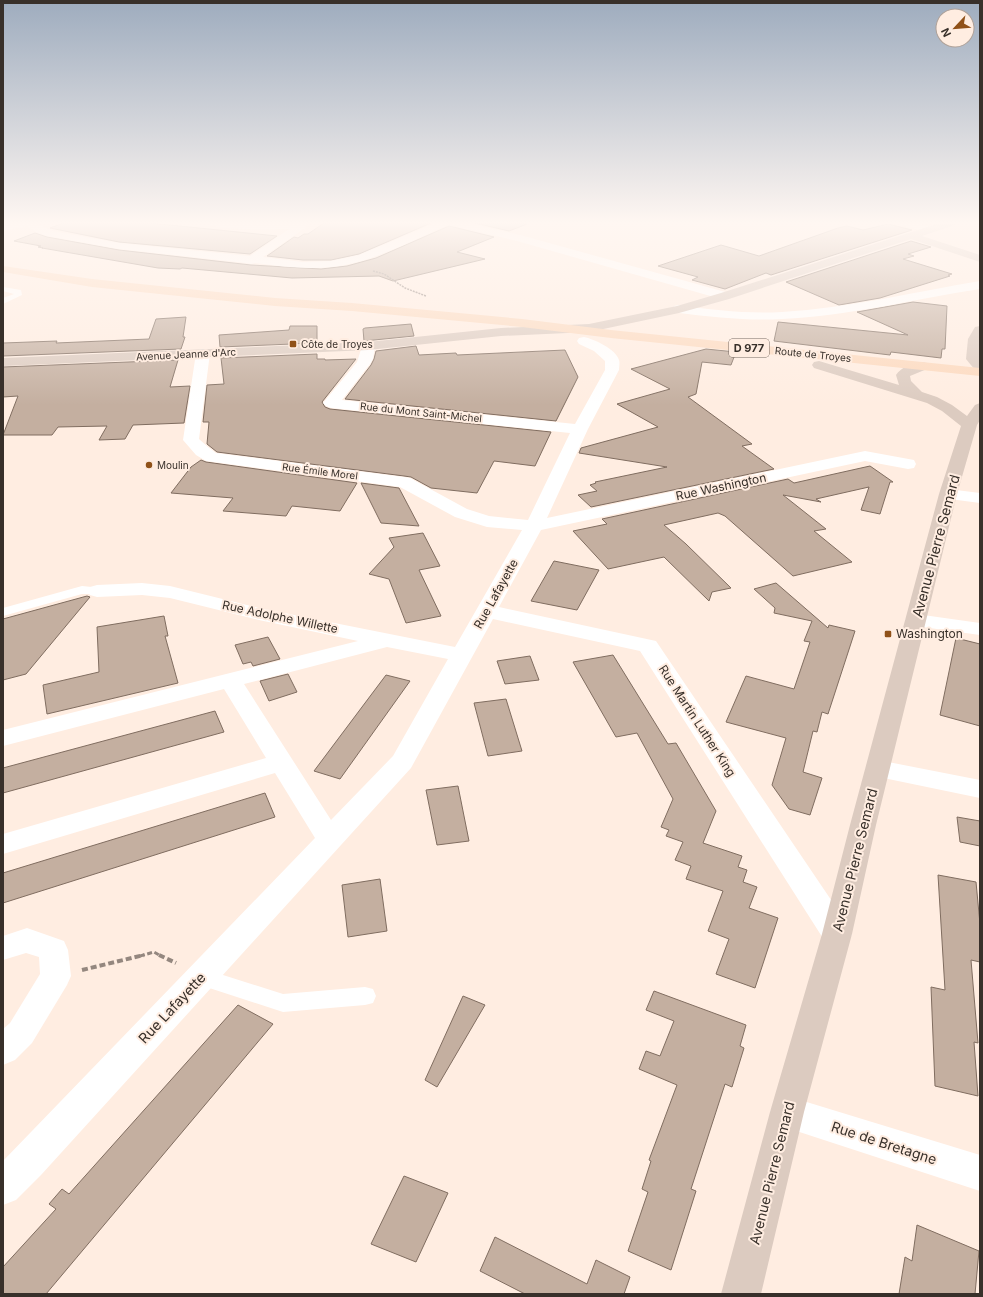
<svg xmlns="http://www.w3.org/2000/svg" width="983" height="1297" viewBox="0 0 983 1297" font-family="Inter,sans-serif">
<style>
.building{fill:#c4afa0;stroke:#806d60}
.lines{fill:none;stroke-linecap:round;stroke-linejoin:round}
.path-far2{stroke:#94877f;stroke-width:1.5;stroke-dasharray:2 1;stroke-linecap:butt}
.path-far1{stroke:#94877f;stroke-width:3;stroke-dasharray:5 2.5;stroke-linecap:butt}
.path{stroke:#94877f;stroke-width:4;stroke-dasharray:6 3;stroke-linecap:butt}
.lane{fill:#fff;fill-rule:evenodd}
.street{fill:#fff;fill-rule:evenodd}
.secondary{fill:#dccbc0;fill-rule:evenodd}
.primary{fill:#fcd9be;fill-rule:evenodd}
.poi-dot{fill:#905118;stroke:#ffede1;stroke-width:1.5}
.labels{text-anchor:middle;stroke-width:4;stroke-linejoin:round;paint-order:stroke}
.far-poi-label{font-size:10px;fill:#38302a;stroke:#ffede1;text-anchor:start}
.far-street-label{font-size:10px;fill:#38302a;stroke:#ffede1}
.shield{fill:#ffede1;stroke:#746961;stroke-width:1}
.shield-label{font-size:11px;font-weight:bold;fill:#38302a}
.street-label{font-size:12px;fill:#38302a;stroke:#ffede1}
.poi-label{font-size:12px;fill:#38302a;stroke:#ffede1;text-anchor:start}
.near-street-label{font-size:14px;fill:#38302a;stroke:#ffede1}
</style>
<rect width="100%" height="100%" fill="#ffede1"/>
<g class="building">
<polygon points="63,223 150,223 277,236 250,254 119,242 50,228"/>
<polygon points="324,223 431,223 359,254 331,260 303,260 267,256 294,237 298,238 304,234 308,234"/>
<polygon points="475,223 526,223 527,224 509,231"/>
<polygon points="888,224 912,230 771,275 766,273 725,289 692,280 698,277 658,266 721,245 759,256 838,228 847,226 863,230"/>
<polygon points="449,226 494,237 457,252 485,259 393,281 379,276 292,278 182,268 180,269 158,268 42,248 43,248 38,247 41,246 14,241 35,233 47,237 119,250 251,265 321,269 347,266 376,258"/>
<polygon points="911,241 931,247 908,254 914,256 903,259 952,274 948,275 950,276 880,298 839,305 786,282"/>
<polygon points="913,302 947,306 945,349 942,349 941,358 891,352 890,355 774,341 778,322 908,335 857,312"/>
<polygon points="186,317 183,337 185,337 181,349 3,356 3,343 57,341 56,343 149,339 156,319"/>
<polygon points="411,324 414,336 364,341 363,329 365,328"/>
<polygon points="290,326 317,326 317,343 220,347 219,335 289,330"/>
<polygon points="416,346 419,355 456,353 457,355 565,350 578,377 556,421 345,399 371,365 374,359 376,351"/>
<polygon points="706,349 736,352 731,365 702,362 696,394 688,397 752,444 742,446 774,469 591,507 578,495 597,491 590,485 596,483 595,482 667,467 579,453 581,448 658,427 617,404 670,389 631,369"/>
<polygon points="317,354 317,359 325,359 325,360 356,359 322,402 325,407 330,409 551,432 535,466 494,461 477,493 431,488 411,477 404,476 217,452 207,444 209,422 203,422 207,385 224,384 221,358"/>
<polygon points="178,360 170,387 190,386 184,423 133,425 125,439 99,440 107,426 58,427 52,435 3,435 18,396 3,397 3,367"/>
<polygon points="201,460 206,462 357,483 340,511 292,506 286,516 223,511 233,498 171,493 191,467"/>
<polygon points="870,466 893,482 890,482 880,514 861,510 869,487 816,499 821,502 783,495 826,529 814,531 852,562 793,576 725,516 718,513 664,525 686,544 731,588 712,592 709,601 664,557 608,569 573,531 607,524 602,519 788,479 794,483"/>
<polygon points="361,483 399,488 419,526 381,523"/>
<polygon points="423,533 440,566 419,570 441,616 406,623 389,579 369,574 394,547 389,538"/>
<polygon points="554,561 599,570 577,610 531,601"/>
<polygon points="776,583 828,628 829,625 855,631 828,714 822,712 817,732 813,731 803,772 822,778 810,815 789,809 772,785 786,738 726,722 746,676 794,689 810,642 804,641 812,621 774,613 775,608 754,589"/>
<polygon points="87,596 90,597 26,674 3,680 3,619"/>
<polygon points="164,616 168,636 165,636 178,683 47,714 43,685 99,672 97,627"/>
<polygon points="268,637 280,659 253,666 251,662 243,664 235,645"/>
<polygon points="956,638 980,644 980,726 940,715"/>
<polygon points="613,655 668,744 676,743 716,811 703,843 742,856 738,867 747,870 743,882 757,887 749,908 778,918 755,988 716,974 729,939 708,931 723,891 686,879 691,866 675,860 683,842 666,836 669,830 661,827 673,799 637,733 616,737 573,662"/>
<polygon points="530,656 539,680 505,684 497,661"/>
<polygon points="288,674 297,692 269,701 260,681"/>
<polygon points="386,675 410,681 340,779 314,771"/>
<polygon points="506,699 522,751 488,756 474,703"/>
<polygon points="215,711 224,732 3,793 3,768"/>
<polygon points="458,786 469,841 437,845 426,790"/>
<polygon points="265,793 275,817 3,903 3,873"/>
<polygon points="957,817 980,821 980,846 960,842"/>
<polygon points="938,875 976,882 980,924 980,962 971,960 978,1043 974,1042 978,1096 935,1086 931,987 945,990"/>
<polygon points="380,879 387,931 348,937 342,885"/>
<polygon points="654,991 746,1025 740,1046 744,1048 732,1087 725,1084 691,1189 696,1191 671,1270 628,1251 648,1192 642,1189 651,1161 649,1160 677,1085 639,1069 646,1051 660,1056 674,1021 646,1010"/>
<polygon points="463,996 485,1005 437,1087 425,1080"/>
<polygon points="238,1005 273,1024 46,1294 3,1294 3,1267 56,1209 49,1204 62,1189 69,1194"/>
<polygon points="404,1176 448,1193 416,1262 371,1244"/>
<polygon points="917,1225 979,1251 975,1294 899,1294 905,1257 912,1261"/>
<polygon points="495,1237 587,1284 596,1260 630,1277 624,1294 525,1294 480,1271"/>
</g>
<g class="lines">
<polyline class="path-far2" points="373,271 384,274 405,288 426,296"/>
<polyline class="path-far1" points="140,956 154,952 161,956"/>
<g class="path">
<polyline points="159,955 176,963"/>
<polyline points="82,970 144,955"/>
</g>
<g class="lane">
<polygon points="3,287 21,290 22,295 3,304 3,298 14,294 3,291"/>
<polygon points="82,586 102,588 104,591 102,594 82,594 3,616 3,608"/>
<polygon points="201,968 283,994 365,987 373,989 376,996 373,1003 365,1005 283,1012 194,983 190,977 194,971"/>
</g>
<g class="street">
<path d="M11,223H36L53,231L119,243L250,256L289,229C275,229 214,231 207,223H308L305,228L263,257L303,262L331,261L359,255L435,223H468L524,236L729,293L731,296L729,299H721L517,241L450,225L449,223L448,225C410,241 372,263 331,267C305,270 280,266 255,263L251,264L246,263L119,249L47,236L36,232L27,226L3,231V225Z"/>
<polygon points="900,223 917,223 934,228 935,230 930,233 901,225"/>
<path d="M980,281V289C914,299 849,316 782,319C747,321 713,317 679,313L674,312L673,309L674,306L679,305C713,310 747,314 782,312C849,308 914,292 980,281Z"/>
<path d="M584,337C594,339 616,349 619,360C620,363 619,367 619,370L588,429L547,518L865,451L914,460L916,464L914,468L908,469L865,461L541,530L499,607L656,641L848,925L852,934L848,943L837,946L826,943L640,651L493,619L411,768L41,1175L16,1200L3,1205V1161L315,838L275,773L3,854V834L266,758L224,689L3,746V730L358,641L259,620L170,598L142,595L97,597L90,595L87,591L90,587L97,585L142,583L170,586L259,608L455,647L522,530L487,527L455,517L400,487L206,461L196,455L183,440L196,353L198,350L203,349L208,350L210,353L199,439L208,447L216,453L404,477L410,478L467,509L489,516L528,520L570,433L331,408L326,406L323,403L357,362L363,343L368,342L373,343L375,346L373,359L370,364L342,400L575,424L605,370V361L594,351L579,344L577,341L579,338ZM387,647L448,659L393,756L331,820L244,684Z"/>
<polygon points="948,489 980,493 980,503 942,498 939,494 942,490"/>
<polygon points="916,614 980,623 980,635 908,625 905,620 908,615"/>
<polygon points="878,760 980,780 980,798 869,775 865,769 869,763"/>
<polygon points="27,928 64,941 68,950 71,976 67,985 32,1043 15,1060 3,1065 3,1029 10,1023 40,974 39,957 26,953 3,960 3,936"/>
<polygon points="787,1096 980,1155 980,1191 775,1124 770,1112 775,1100"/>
</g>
<g class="secondary">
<polygon points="940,223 956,223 955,225 922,236 980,255 980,262 911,239 729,299 679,313 589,332 501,336 368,350 3,366 3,358 368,342 501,328 589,324 677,306 721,293"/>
<polygon points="980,326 980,371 975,370 966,359 968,339 975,327"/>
<path d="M819,361L899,385L896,375C902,366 917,360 927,363L929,366L927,369L910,376L911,381L922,392L937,397L952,405L967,416L975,405L980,403V420L977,425L957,494L876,825L852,934L804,1112L761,1294H721L770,1112L822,934L850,825L939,494L961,426L942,411L927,403L814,368L812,365L814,362Z"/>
</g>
<polygon class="primary" points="3,266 92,279 275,298 352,303 522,319 611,330 980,368 980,376 611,338 522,327 352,311 275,306 92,287 3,272"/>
</g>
<linearGradient id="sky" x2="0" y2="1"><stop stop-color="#9eacbe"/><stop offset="0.55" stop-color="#fff7f2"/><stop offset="1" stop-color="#fff7f2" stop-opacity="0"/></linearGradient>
<rect width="983" height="405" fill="url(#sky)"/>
<g class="poi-dot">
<rect x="289" y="340" width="8" height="8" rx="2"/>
<circle cx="149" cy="465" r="4"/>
<rect x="884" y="630" width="8" height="8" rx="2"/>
</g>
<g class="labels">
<g class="far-poi-label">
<text x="301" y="348">Côte de Troyes</text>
<text x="157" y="469">Moulin</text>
</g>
<g class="far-street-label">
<text transform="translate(186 354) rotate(-3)" y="4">Avenue Jeanne d'Arc</text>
<text transform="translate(813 354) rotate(6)" y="4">Route de Troyes</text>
<text transform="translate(421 412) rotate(6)" y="4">Rue du Mont Saint-Michel</text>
<text transform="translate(320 471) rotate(7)" y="4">Rue Émile Morel</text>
</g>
<rect class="shield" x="729" y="339" width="40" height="18" rx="3"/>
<g class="shield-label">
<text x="749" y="352">D 977</text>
</g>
<g class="street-label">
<text transform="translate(721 487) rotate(-12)" y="4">Rue Washington</text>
<text transform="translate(496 594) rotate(-61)" y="4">Rue Lafayette</text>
<text transform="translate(280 617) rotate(12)" y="4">Rue Adolphe Willette</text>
<text transform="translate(697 721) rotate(57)" y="4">Rue Martin Luther King</text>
</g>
<g class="poi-label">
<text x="896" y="638">Washington</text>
</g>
<g class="near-street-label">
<text transform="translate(936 546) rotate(-75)" y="5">Avenue Pierre Semard</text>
<text transform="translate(855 860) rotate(-76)" y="5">Avenue Pierre Semard</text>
<text transform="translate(172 1008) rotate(-47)" y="5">Rue Lafayette</text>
<text transform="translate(884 1143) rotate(18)" y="5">Rue de Bretagne</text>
<text transform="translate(772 1173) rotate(-76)" y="5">Avenue Pierre Semard</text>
</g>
</g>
<rect width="983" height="1297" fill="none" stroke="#38302a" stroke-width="8"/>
<g transform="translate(955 28) rotate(244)"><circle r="19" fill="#ffede1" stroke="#afa198"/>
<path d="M0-3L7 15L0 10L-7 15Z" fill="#905118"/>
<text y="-6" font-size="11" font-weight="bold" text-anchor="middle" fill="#38302a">N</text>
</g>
</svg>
